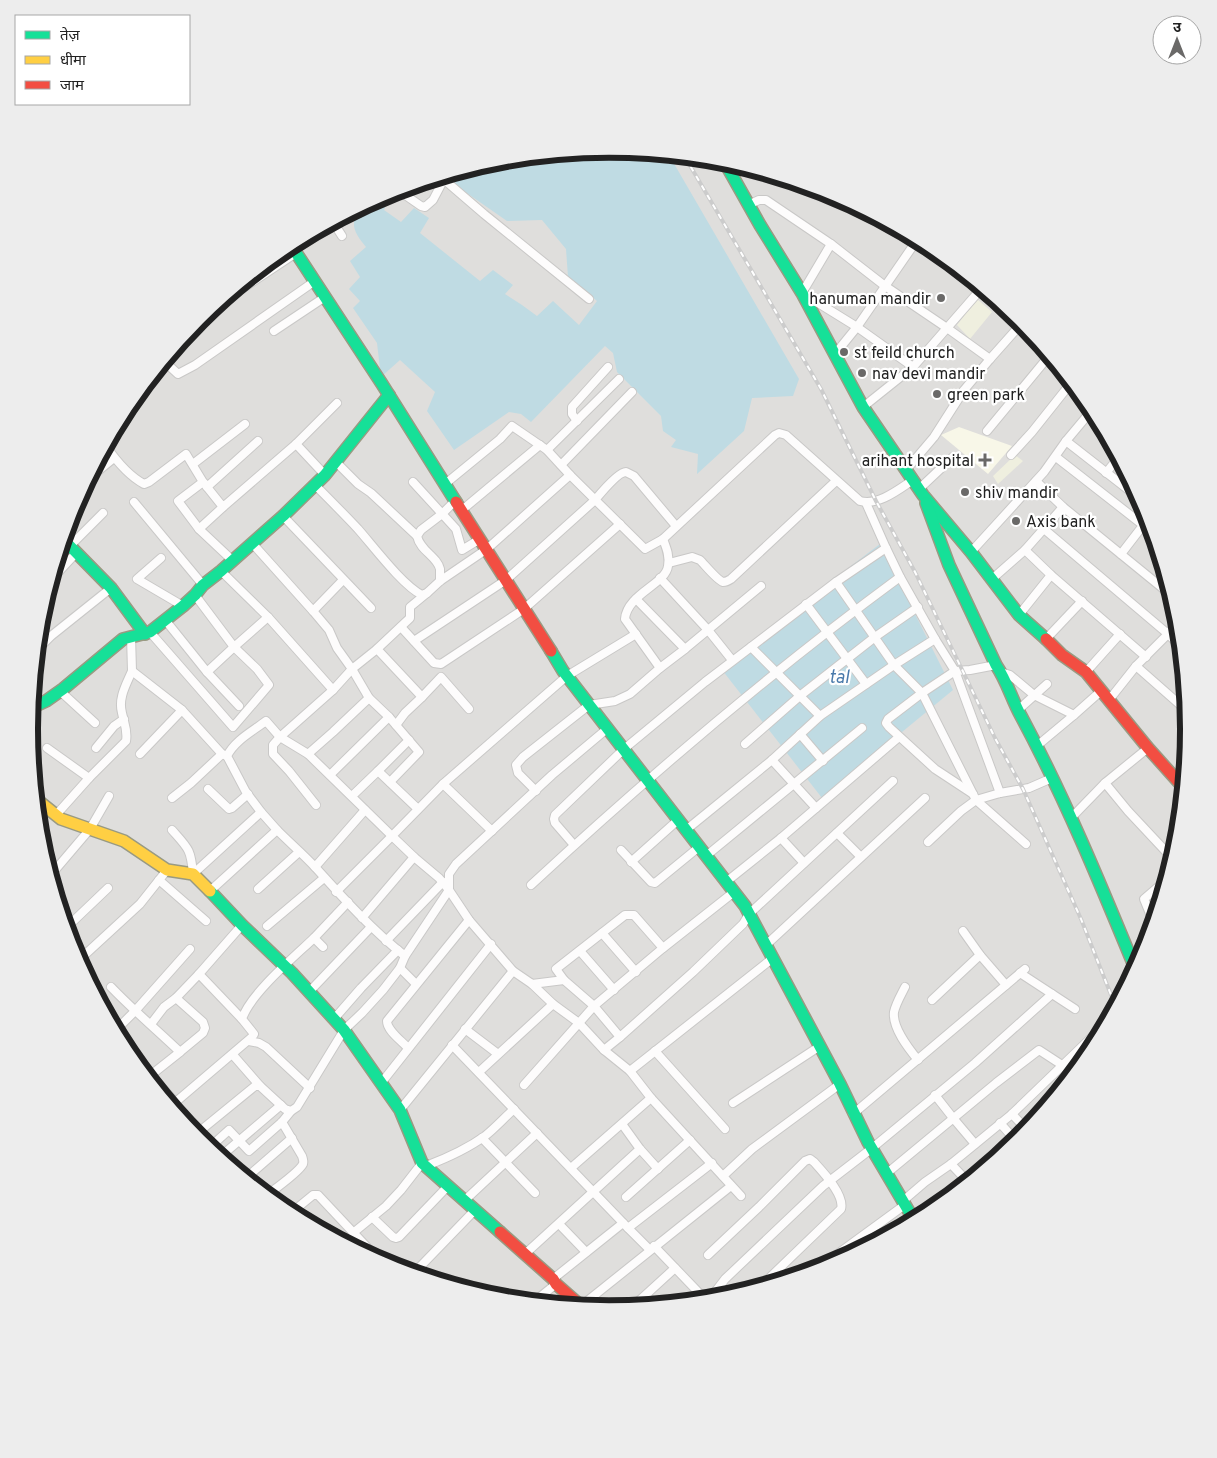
<svg xmlns="http://www.w3.org/2000/svg" width="1217" height="1458" viewBox="0 0 1217 1458" font-family="Overpass,'Noto Sans Devanagari',sans-serif">
<style>
.residential{fill:#dfdedc}
.education{fill:#f8f7e8}
.farmland{fill:#efefdf}
.water{fill:#bfdbe3}
.lines{fill:none;stroke-linecap:round;stroke-linejoin:round}
.street-casing{stroke:#c9c8c7;stroke-width:10}
.fast-casing{stroke:#999a82;stroke-width:14}
.slow-casing{stroke:#999a82;stroke-width:14}
.jam-casing{stroke:#999a82;stroke-width:14}
.street{stroke:#fdfcfc;stroke-width:8}
.fast{stroke:#16e098;stroke-width:11}
.slow{stroke:#ffcf43;stroke-width:11}
.jam{stroke:#f24e42;stroke-width:11}
.rail-casing{stroke:#ccc;stroke-width:4}
.rail{stroke:#fff;stroke-width:2;stroke-dasharray:5.5;stroke-linecap:butt}
.poi-dot{fill:#6a6968;stroke:#fff;stroke-width:2}
.labels{text-anchor:middle;stroke-width:4.5;stroke-linejoin:round;paint-order:stroke}
.poi-label{font-size:16px;fill:#222;stroke:#fff;text-anchor:start}
.water-label{font-size:18px;font-style:italic;fill:#4a7aab;stroke:#fff}
.rim{fill:none;stroke:#222;stroke-width:6}
</style>
<rect width="100%" height="100%" fill="#f0eeeb"/>
<circle class="residential" cx="609" cy="729" r="578"/>
<polygon class="education" points="959,427 1012,446 988,474 941,435"/>
<g class="farmland">
<polygon points="977,299 992,312 970,339 957,325"/>
<polygon points="1015,455 1023,461 998,484 993,476"/>
</g>
<g class="water">
<path d="M609,149L669,155L799,379L793,396L752,398L744,431L697,474L698,454L671,447L676,440L663,431L661,416L617,372L613,353L605,346L531,422L521,414L509,412L454,450L427,411L435,392L400,360L381,377L377,343L353,308L360,301L349,289L360,277L350,261L366,247C362,242 357,236 355,230C348,212 378,198 391,193L384,210L401,222L414,208L429,218L420,233L480,281L493,270L513,285L505,294L522,305L537,316L553,301L579,325L597,301L568,277L566,249L542,220L507,221L448,180L452,174L496,160Z"/>
<polygon points="880,544 953,690 822,798 719,666"/>
</g>
<g class="lines">
<g class="street-casing">
<g id="street">
<polyline points="733,176 739,166"/>
<polyline points="441,177 484,214 589,299"/>
<polyline points="398,190 421,206 425,207 433,200 444,179"/>
<polyline points="748,205 759,200 766,200 831,244 885,286 947,328 981,289"/>
<polyline points="333,222 342,236"/>
<polyline points="920,241 947,261"/>
<polyline points="831,244 802,293 857,327 913,367"/>
<polyline points="207,312 296,253"/>
<polyline points="274,331 325,297"/>
<polyline points="835,354 857,327 917,240"/>
<polyline points="164,361 178,374 195,365 315,281"/>
<polyline points="863,407 913,367 947,328 990,359 1022,323"/>
<polyline points="1087,416 1102,427"/>
<polyline points="577,421 572,414 572,407 608,367"/>
<polyline points="115,428 117,427"/>
<polyline points="987,431 1049,356"/>
<polyline points="1066,441 1139,498"/>
<polyline points="296,444 325,475"/>
<path d="M106,446C115,459 129,476 144,484L149,482L186,454L203,482L178,501L199,529L232,560"/>
<polyline points="547,450 619,379"/>
<polyline points="1011,455 1032,432 1071,383"/>
<polyline points="1056,457 1143,525"/>
<polyline points="336,462 358,484 371,493 417,536"/>
<polyline points="193,464 245,424"/>
<polyline points="561,465 632,392"/>
<polyline points="906,470 934,437 964,390 990,359"/>
<polyline points="1106,473 1118,458"/>
<polyline points="88,479 114,458"/>
<polyline points="1036,481 1063,507 1171,595"/>
<polyline points="413,482 456,529 462,550 480,539"/>
<polyline points="204,483 207,487 258,441"/>
<path d="M445,484L500,439L512,426L547,450L570,475L645,549L663,539L775,435L779,433L786,435L860,501C878,506 898,490 913,480"/>
<path d="M315,485C329,499 344,514 358,529C373,546 403,586 422,595L427,593L440,581L487,549L570,475"/>
<polyline points="207,487 223,507 296,444 337,403"/>
<polyline points="919,489 953,457"/>
<polyline points="134,502 203,585"/>
<polyline points="866,503 886,548 900,577 935,639 955,671 1000,793"/>
<polyline points="462,510 540,445"/>
<polyline points="283,516 371,608"/>
<polyline points="199,529 223,507"/>
<polyline points="1044,529 1168,634 1180,646"/>
<polyline points="252,543 313,611 343,580"/>
<polyline points="70,546 103,513"/>
<polyline points="1025,550 1063,507"/>
<polyline points="971,552 1044,472 1066,441 1092,410"/>
<polyline points="1121,554 1148,519"/>
<polyline points="161,558 137,579 183,606"/>
<path d="M669,563L692,557L700,560C705,565 717,580 723,582C726,582 728,581 731,579L836,481"/>
<polyline points="221,571 268,617 333,690 352,669 377,649 422,697 441,677 469,709"/>
<polyline points="660,578 708,630 732,660"/>
<polyline points="992,579 1025,550 1051,575 1146,657"/>
<polyline points="50,581 77,552"/>
<path d="M440,581C440,578 440,573 440,569C437,556 420,551 417,536L421,530L442,514L456,500"/>
<polyline points="836,582 886,548"/>
<polyline points="195,595 234,647 268,617"/>
<polyline points="636,599 685,649"/>
<polyline points="806,604 866,684"/>
<polyline points="313,611 329,630 337,648 352,669 369,698 389,717 419,752 390,782"/>
<polyline points="1019,615 1051,575"/>
<polyline points="166,621 207,672 239,706"/>
<polyline points="401,627 434,663 441,664 524,609 620,524"/>
<polyline points="150,632 233,727 269,685 257,669 234,647 207,672"/>
<polyline points="131,636 132,671 182,710 222,754 227,756"/>
<polyline points="1046,639 1082,601"/>
<path d="M414,641L506,580L595,500C600,494 618,472 626,472C628,473 632,475 634,476L676,526"/>
<polyline points="377,649 410,618 410,607 427,593"/>
<polyline points="36,651 51,636 111,588"/>
<polyline points="1136,666 1186,710"/>
<path d="M660,668L625,619C627,594 666,584 668,566C670,556 666,547 663,539"/>
<polyline points="1001,672 1010,675 1034,695 1074,715"/>
<polyline points="1086,672 1120,634"/>
<polyline points="60,691 95,723"/>
<polyline points="1109,700 1136,666 1168,634 1178,621"/>
<polyline points="1018,710 1047,684"/>
<polyline points="820,716 751,647 836,582 894,665 922,693 976,800 1026,844"/>
<polyline points="396,725 405,713 422,697"/>
<polyline points="608,728 552,775 456,864 449,874 449,890 469,920 513,971 532,984 564,980 594,1006 663,948 734,892"/>
<polyline points="800,734 823,761"/>
<polyline points="745,744 801,695 875,637 918,607"/>
<polyline points="1038,745 1074,715 1101,691"/>
<polyline points="47,748 89,778"/>
<polyline points="96,748 114,726 124,719"/>
<polyline points="140,754 182,710"/>
<polyline points="308,754 392,836 443,784 492,831"/>
<polyline points="772,760 816,808"/>
<polyline points="378,771 409,740"/>
<polyline points="330,775 389,717"/>
<polyline points="1105,783 1128,811 1172,858"/>
<polyline points="443,784 567,676 636,634"/>
<polyline points="208,789 229,809 232,808 248,794"/>
<polyline points="536,791 518,773 516,765 523,757 589,705 615,701 630,694 660,668 685,649 761,586"/>
<polyline points="973,794 935,769 889,727 886,723 888,719 922,693 955,671 970,670 996,665"/>
<polyline points="352,796 378,771 418,809"/>
<polyline points="172,798 191,783 222,754"/>
<polyline points="316,805 289,771 273,754 273,745 280,737 333,690"/>
<path d="M56,815L89,778L126,741C128,730 124,723 122,713C118,698 126,685 132,671"/>
<polyline points="1072,817 1105,783 1148,748"/>
<path d="M172,830C188,848 191,849 193,874"/>
<path d="M277,830L261,812L246,792L227,756C235,740 253,731 266,721L280,737L308,754L333,732L369,698"/>
<polyline points="686,830 772,760 820,716 894,665 935,639"/>
<polyline points="837,833 861,857"/>
<polyline points="781,838 804,863"/>
<polyline points="928,842 961,811 976,800 1000,793 1029,788 1052,778"/>
<polyline points="574,845 555,823 554,819 555,815 624,749 705,682 751,647"/>
<polyline points="621,850 651,882 655,883 699,847"/>
<polyline points="706,856 862,728"/>
<polyline points="631,862 678,820"/>
<polyline points="315,867 365,810"/>
<polyline points="193,874 261,812"/>
<polyline points="50,876 90,829 109,796"/>
<polyline points="159,880 206,921"/>
<polyline points="726,882 781,838 899,737"/>
<path d="M531,885C649,776 771,672 900,577"/>
<polyline points="258,889 299,852"/>
<path d="M210,891L277,830C290,843 304,855 316,868C344,899 372,930 405,956L449,890L439,878L414,857L362,918"/>
<polyline points="336,892 392,836 414,857"/>
<polyline points="1153,921 1144,899 1165,881"/>
<polyline points="267,926 324,878"/>
<polyline points="66,928 108,888"/>
<polyline points="963,931 980,955 1006,985"/>
<polyline points="602,933 636,972"/>
<polyline points="314,938 348,902"/>
<polyline points="386,941 443,882"/>
<polyline points="766,945 925,798"/>
<polyline points="580,951 614,990"/>
<polyline points="78,961 140,904 167,870"/>
<polyline points="400,968 416,984"/>
<polyline points="1020,973 1075,1009"/>
<polyline points="564,980 556,969 625,915 634,915 663,948"/>
<polyline points="532,984 553,1004 579,1023 604,1050 630,1071 651,1098 741,1196"/>
<path d="M111,987C133,1010 157,1030 180,1052L151,1075L175,1102"/>
<path d="M905,987C901,995 896,1003 894,1012C892,1028 909,1049 918,1060"/>
<polyline points="309,992 371,927"/>
<polyline points="176,998 203,1022 205,1028 203,1033 180,1052"/>
<polyline points="932,1000 980,955"/>
<polyline points="242,1019 199,974 242,925"/>
<polyline points="334,1019 361,988 398,950"/>
<polyline points="151,1024 164,1007 176,998 199,974"/>
<polyline points="465,1029 498,1054"/>
<polyline points="115,1031 135,1011 190,949"/>
<polyline points="249,1041 259,1043 266,1047 310,1088"/>
<polyline points="452,1045 628,1228 650,1250"/>
<path d="M408,1048C402,1041 387,1031 387,1021L469,920"/>
<polyline points="604,1050 620,1037"/>
<polyline points="655,1051 725,1129"/>
<polyline points="233,1055 260,1086"/>
<polyline points="138,1066 151,1075 148,1078"/>
<polyline points="630,1071 773,958"/>
<polyline points="479,1072 553,1004"/>
<polyline points="382,1082 491,944"/>
<polyline points="524,1085 594,1006 620,1037 693,972 743,924 749,914 893,781"/>
<polyline points="935,1095 953,1118 975,1144"/>
<polyline points="733,1103 820,1046"/>
<path d="M171,1106L252,1037L254,1034L242,1019C250,994 294,957 314,938L323,947"/>
<polyline points="400,1110 513,971"/>
<polyline points="853,1114 1025,969"/>
<polyline points="1012,1114 1026,1129"/>
<polyline points="1000,1123 1016,1141"/>
<polyline points="622,1124 640,1149 658,1169"/>
<polyline points="195,1135 255,1086 260,1086 285,1109 291,1111 297,1107 344,1030 362,1013 383,990 400,968 405,956"/>
<polyline points="482,1138 535,1193"/>
<polyline points="209,1148 229,1130 249,1151 282,1122 291,1111"/>
<polyline points="220,1157 281,1105"/>
<polyline points="951,1164 967,1181"/>
<path d="M426,1166C447,1158 467,1149 485,1136C495,1128 504,1118 514,1109"/>
<polyline points="571,1168 651,1098"/>
<polyline points="886,1174 996,1083 1039,1050 1062,1065"/>
<polyline points="723,1176 752,1149 840,1084"/>
<polyline points="246,1178 292,1138"/>
<path d="M267,1195C275,1189 299,1172 303,1164C304,1161 303,1159 302,1156L282,1122"/>
<polyline points="626,1197 690,1140"/>
<polyline points="904,1200 925,1182 951,1164 1012,1114 1093,1036 1099,1034"/>
<polyline points="464,1201 537,1133"/>
<polyline points="291,1213 313,1195 318,1195 380,1261"/>
<polyline points="372,1217 393,1237 396,1238 399,1237 448,1186"/>
<polyline points="559,1224 586,1252"/>
<polyline points="628,1228 712,1163"/>
<polyline points="353,1233 386,1206 401,1190 422,1163"/>
<polyline points="654,1246 702,1296 706,1298 712,1296 725,1279 823,1186 871,1149 975,1063 1052,994"/>
<polyline points="525,1254 640,1149"/>
<path d="M708,1255L759,1207L805,1161L810,1159L814,1162C823,1172 845,1195 841,1209L761,1286"/>
<polyline points="418,1269 426,1277"/>
<polyline points="817,1269 906,1204"/>
<polyline points="414,1273 475,1210"/>
<polyline points="553,1279 623,1223"/>
<polyline points="640,1300 675,1268"/>
<polyline points="535,1301 556,1284"/>
<polyline points="581,1306 731,1186"/>
<path d="M631,1306C640,1299 648,1295 657,1304"/>
</g>
</g>
<g class="fast-casing">
<g id="fast">
<polyline points="724,161 760,225 802,293 863,407 923,495 971,552 1019,615 1046,639"/>
<polyline points="291,245 382,384 456,502"/>
<path d="M926,503L949,565L996,665C1007,681 1012,700 1021,716C1065,798 1100,883 1135,968"/>
<polyline points="63,539 111,588 145,634"/>
<polyline points="551,651 563,671 745,906 840,1084 868,1142 914,1220"/>
<polyline points="31,708 46,701 63,689 123,639 150,632 183,606 195,595 203,585 221,571 283,516 325,475 389,395"/>
<polyline points="210,891 242,925 292,973 344,1030 400,1110 422,1163 500,1232"/>
</g>
</g>
<g class="slow-casing">
<polyline id="slow" points="36,799 61,819 124,841 167,870 193,874 210,891"/>
</g>
<g class="jam-casing">
<g id="jam">
<polyline points="456,502 551,651"/>
<polyline points="1046,639 1062,655 1086,672 1148,748 1183,787"/>
<polyline points="500,1232 553,1279 556,1284 581,1306"/>
</g>
</g>
<use href="#street" class="street"/>
<use href="#fast" class="fast"/>
<use href="#slow" class="slow"/>
<use href="#jam" class="jam"/>
<g class="rail-casing">
<polyline id="rail" points="685,157 821,389 876,501 915,572 995,738 1023,789 1081,919 1115,1005"/>
</g>
<use href="#rail" class="rail"/>
</g>
<g class="poi-dot">
<circle cx="941" cy="298" r="5"/>
<circle cx="844" cy="352" r="5"/>
<circle cx="862" cy="373" r="5"/>
<circle cx="937" cy="394" r="5"/>
<path d="M982.5 452.5h5v5h5v5h-5v5h-5v-5h-5v-5h5z"/>
<circle cx="965" cy="492" r="5"/>
<circle cx="1016" cy="521" r="5"/>
</g>
<g class="labels">
<g class="poi-label">
<text x="931" y="304" text-anchor="end">hanuman mandir</text>
<text x="854" y="358">st feild church</text>
<text x="872" y="379">nav devi mandir</text>
<text x="947" y="400">green park</text>
<text x="974" y="466" text-anchor="end">arihant hospital</text>
<text x="975" y="498">shiv mandir</text>
<text x="1026" y="527">Axis bank</text>
</g>
<g class="water-label">
<text x="839" y="683">tal</text>
</g>
</g>
<path d="M0 0H1217V1458H0ZM38 729a571 571 0 1 1 1142 0a571 571 0 1 1-1142 0Z" fill="#ededed" fill-rule="evenodd"/>
<path class="rim" d="M38 729a571 571 0 1 1 1142 0a571 571 0 1 1-1142 0Z"/>
<rect x="15" y="15" width="175" height="90" fill="#ffffff" stroke="#a7a7a7"/>
<rect x="25" y="31" width="25" height="8" fill="#16e098" stroke="#a7a7a7"/>
<text x="60" y="40" font-size="15" fill="#222222">तेज़</text>
<rect x="25" y="56" width="25" height="8" fill="#ffcf43" stroke="#a7a7a7"/>
<text x="60" y="65" font-size="15" fill="#222222">धीमा</text>
<rect x="25" y="81" width="25" height="8" fill="#f24e42" stroke="#a7a7a7"/>
<text x="60" y="90" font-size="15" fill="#222222">जाम</text>
<g transform="translate(1177 40)"><circle r="24" fill="#ffffff" stroke="#a7a7a7"/>
<path d="M0-4L9 19L0 12L-9 19Z" fill="#6a6968"/>
<text y="-8" font-size="14" font-weight="bold" text-anchor="middle" fill="#222222">उ</text>
</g>
</svg>
